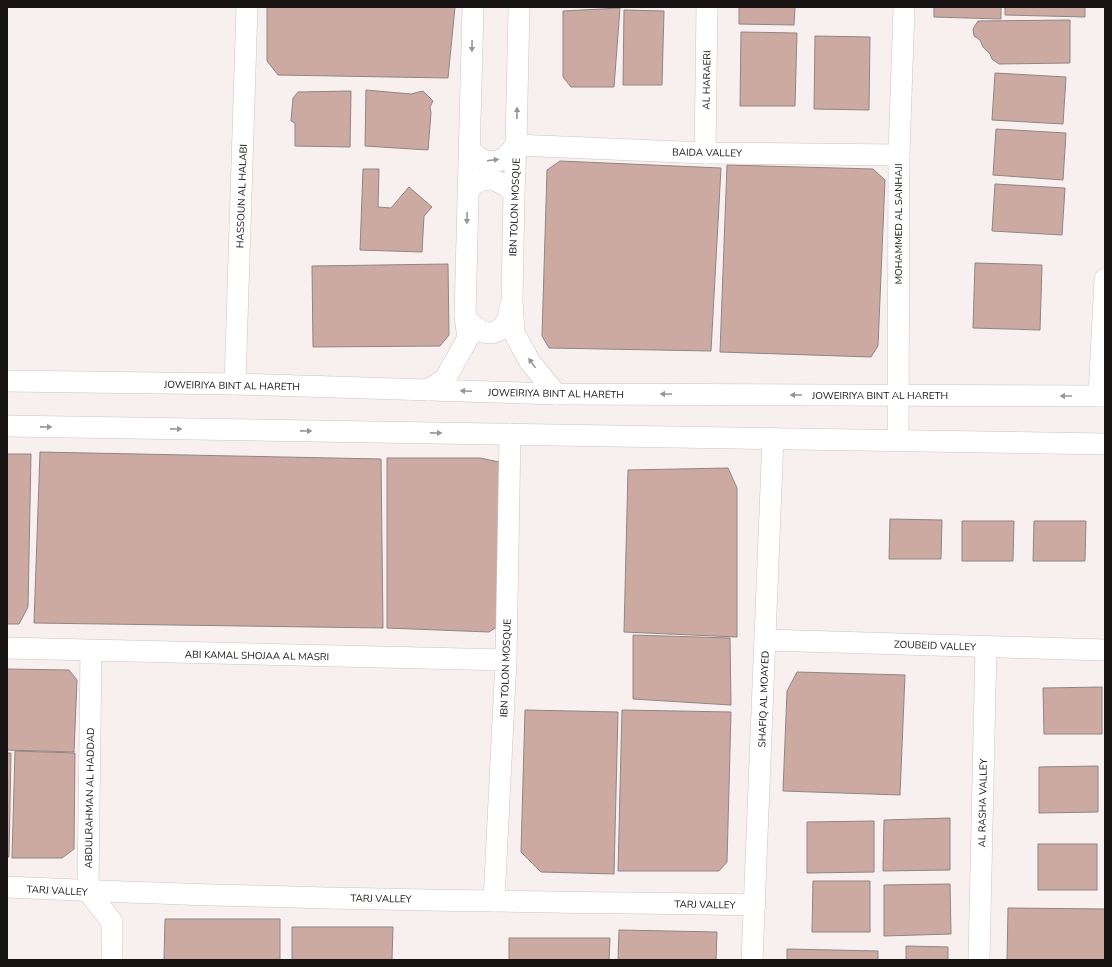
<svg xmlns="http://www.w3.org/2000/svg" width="1112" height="967" viewBox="0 0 1112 967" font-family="'Nunito Sans',sans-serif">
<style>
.building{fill:#ccaaa2;stroke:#8e8684}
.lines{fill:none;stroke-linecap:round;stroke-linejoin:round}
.minor-casing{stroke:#cdc4c2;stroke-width:22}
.minor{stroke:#fff;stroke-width:21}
.oneway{fill:#979595}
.labels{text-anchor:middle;stroke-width:3.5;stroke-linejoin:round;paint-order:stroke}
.street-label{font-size:10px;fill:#171413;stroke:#fff}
</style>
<rect width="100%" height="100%" fill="#f8f0ee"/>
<g class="building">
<polygon points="267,7 455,7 448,78 278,75 267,61"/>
<polygon points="739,7 795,7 794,25 739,24"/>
<polygon points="934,7 1001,7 1001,19 934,17"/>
<polygon points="1005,7 1085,7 1085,17 1005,15"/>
<polygon points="620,8 614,87 571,87 563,77 563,11"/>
<polygon points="624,10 664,11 662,85 623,85"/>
<polygon points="1070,20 1070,63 999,64 992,59 990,54 983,47 980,40 974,36 973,29 978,21"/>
<polygon points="741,32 797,33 795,106 740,106"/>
<polygon points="815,36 870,37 869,110 814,109"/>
<polygon points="995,73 1066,77 1063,124 992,120"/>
<polygon points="366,90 411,94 423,91 433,101 430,107 431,113 428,150 365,146"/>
<polygon points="351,91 350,147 295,146 295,123 291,121 293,98 298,92"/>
<polygon points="996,129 1066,133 1063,180 993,175"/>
<polygon points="560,161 721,168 711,351 549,348 542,336 547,170"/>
<polygon points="727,165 873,169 885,180 878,346 871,357 720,352"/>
<polygon points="363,169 379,169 378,207 391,208 409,187 432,207 424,216 422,252 360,250"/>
<polygon points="995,184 1065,188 1062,235 992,231"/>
<polygon points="975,263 1042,265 1040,330 973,328"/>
<polygon points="448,264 449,335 440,346 313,347 312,266"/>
<polygon points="40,452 381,459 383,628 34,623"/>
<polygon points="7,454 31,454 28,607 19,624 7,624"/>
<polygon points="387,458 480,458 499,462 498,626 489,632 387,628"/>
<polygon points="728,468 737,488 737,637 624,632 628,470"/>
<polygon points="890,519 942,520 941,559 889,559"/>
<polygon points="962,521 1014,521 1013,561 962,561"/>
<polygon points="1034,521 1086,521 1085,561 1033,561"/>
<polygon points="633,635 730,638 731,705 633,699"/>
<polygon points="7,669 69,670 77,680 74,752 7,750"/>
<polygon points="797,672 905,675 900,795 783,791 787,691"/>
<polygon points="1102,687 1102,734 1044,734 1043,688"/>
<polygon points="525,710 618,712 614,874 541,872 521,852"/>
<polygon points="622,710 731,712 727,862 719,871 618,871"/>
<polygon points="15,751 75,753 74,849 62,858 12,858"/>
<polygon points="7,753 11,753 9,857 7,857"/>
<polygon points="1098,766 1098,812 1039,813 1039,767"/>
<polygon points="950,818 950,870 883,871 884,820"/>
<polygon points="874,821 874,872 807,873 807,822"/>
<rect x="1038" y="844" width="59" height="46"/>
<polygon points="813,881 870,881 870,932 812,932"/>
<polygon points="950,884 951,934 884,936 884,885"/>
<polygon points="1008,908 1105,909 1105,960 1007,960"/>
<polygon points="165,919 280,919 280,960 164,960"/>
<polygon points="292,927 393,927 392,960 292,960"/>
<polygon points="619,930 717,932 716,960 618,960"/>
<polygon points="509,938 610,938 609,960 509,960"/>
<polygon points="906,946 948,947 948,960 906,960"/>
<polygon points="787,949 878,951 878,960 787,960"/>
</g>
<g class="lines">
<g class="minor-casing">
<g id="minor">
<polyline points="519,7 516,145 514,192 512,300 514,333 530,362 556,394"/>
<path d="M469,148C478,160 492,167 505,157C509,154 513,149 516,145L705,153L899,155"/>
<polyline points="705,153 707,7"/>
<path d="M468,190C485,172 497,179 514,192"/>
<path d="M465,316C473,326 485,339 499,330C502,327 505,325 507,321C509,316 509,310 511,305"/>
<polyline points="7,381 235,384 556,394 1105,396"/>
<polyline points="235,384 247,7"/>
<polyline points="428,390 445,379 468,338 465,316 473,7"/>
<polyline points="1099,396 1105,279"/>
<polyline points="7,426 1105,444"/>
<polyline points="898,440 899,155 904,7"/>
<polyline points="766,640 1105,650"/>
<polyline points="7,648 506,660"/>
<polyline points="91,651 88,891 112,922 112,960"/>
<path d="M7,887C256,899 506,901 755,905"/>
<polyline points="494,901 506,660 510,434"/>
<polyline points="752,960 773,438"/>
<polyline points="979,960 986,646"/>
</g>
</g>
<use href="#minor" class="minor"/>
</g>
<defs><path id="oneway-solid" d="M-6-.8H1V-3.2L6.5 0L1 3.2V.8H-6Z"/></defs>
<g class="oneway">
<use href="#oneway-solid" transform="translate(472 46) rotate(91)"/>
<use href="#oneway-solid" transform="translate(517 113) rotate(-89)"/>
<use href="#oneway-solid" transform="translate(493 160) rotate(-7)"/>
<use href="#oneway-solid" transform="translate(467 218) rotate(91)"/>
<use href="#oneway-solid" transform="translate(532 363) rotate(-126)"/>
<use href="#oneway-solid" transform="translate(466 391) rotate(-178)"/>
<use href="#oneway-solid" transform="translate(666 394) rotate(-180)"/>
<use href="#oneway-solid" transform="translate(796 395) rotate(-180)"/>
<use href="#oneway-solid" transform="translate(1066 396) rotate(-180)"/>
<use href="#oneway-solid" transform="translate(46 427) rotate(1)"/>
<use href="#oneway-solid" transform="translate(176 429) rotate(1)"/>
<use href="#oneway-solid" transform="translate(306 431) rotate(1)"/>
<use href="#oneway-solid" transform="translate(436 433) rotate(1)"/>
</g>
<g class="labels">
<g class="street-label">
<text transform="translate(706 80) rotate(-89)" y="4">AL HARAERI</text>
<text transform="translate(707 152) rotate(1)" y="4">BAIDA VALLEY</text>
<text transform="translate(241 196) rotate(-88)" y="4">HASSOUN AL HALABI</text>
<text transform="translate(514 207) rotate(-88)" y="4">IBN TOLON MOSQUE</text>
<text transform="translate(898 224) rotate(-90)" y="4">MOHAMMED AL SANHAJI</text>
<text transform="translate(232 385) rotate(1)" y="4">JOWEIRIYA BINT AL HARETH</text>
<text transform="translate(556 393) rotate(1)" y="4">JOWEIRIYA BINT AL HARETH</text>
<text x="880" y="399">JOWEIRIYA BINT AL HARETH</text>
<text transform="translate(935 645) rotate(2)" y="4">ZOUBEID VALLEY</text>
<text transform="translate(257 655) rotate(1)" y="4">ABI KAMAL SHOJAA AL MASRI</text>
<text transform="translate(505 668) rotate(-88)" y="4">IBN TOLON MOSQUE</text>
<text transform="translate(763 699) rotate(-88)" y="4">SHAFIQ AL MOAYED</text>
<text transform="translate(89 798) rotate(-89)" y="4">ABDULRAHMAN AL HADDAD</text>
<text transform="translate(982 803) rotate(-89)" y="4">AL RASHA VALLEY</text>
<text transform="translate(57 890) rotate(3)" y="4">TARJ VALLEY</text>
<text transform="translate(381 898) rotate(1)" y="4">TARJ VALLEY</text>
<text transform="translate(705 904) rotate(1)" y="4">TARJ VALLEY</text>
</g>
</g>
<rect width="1112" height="967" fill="none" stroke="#171413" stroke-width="16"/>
</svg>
